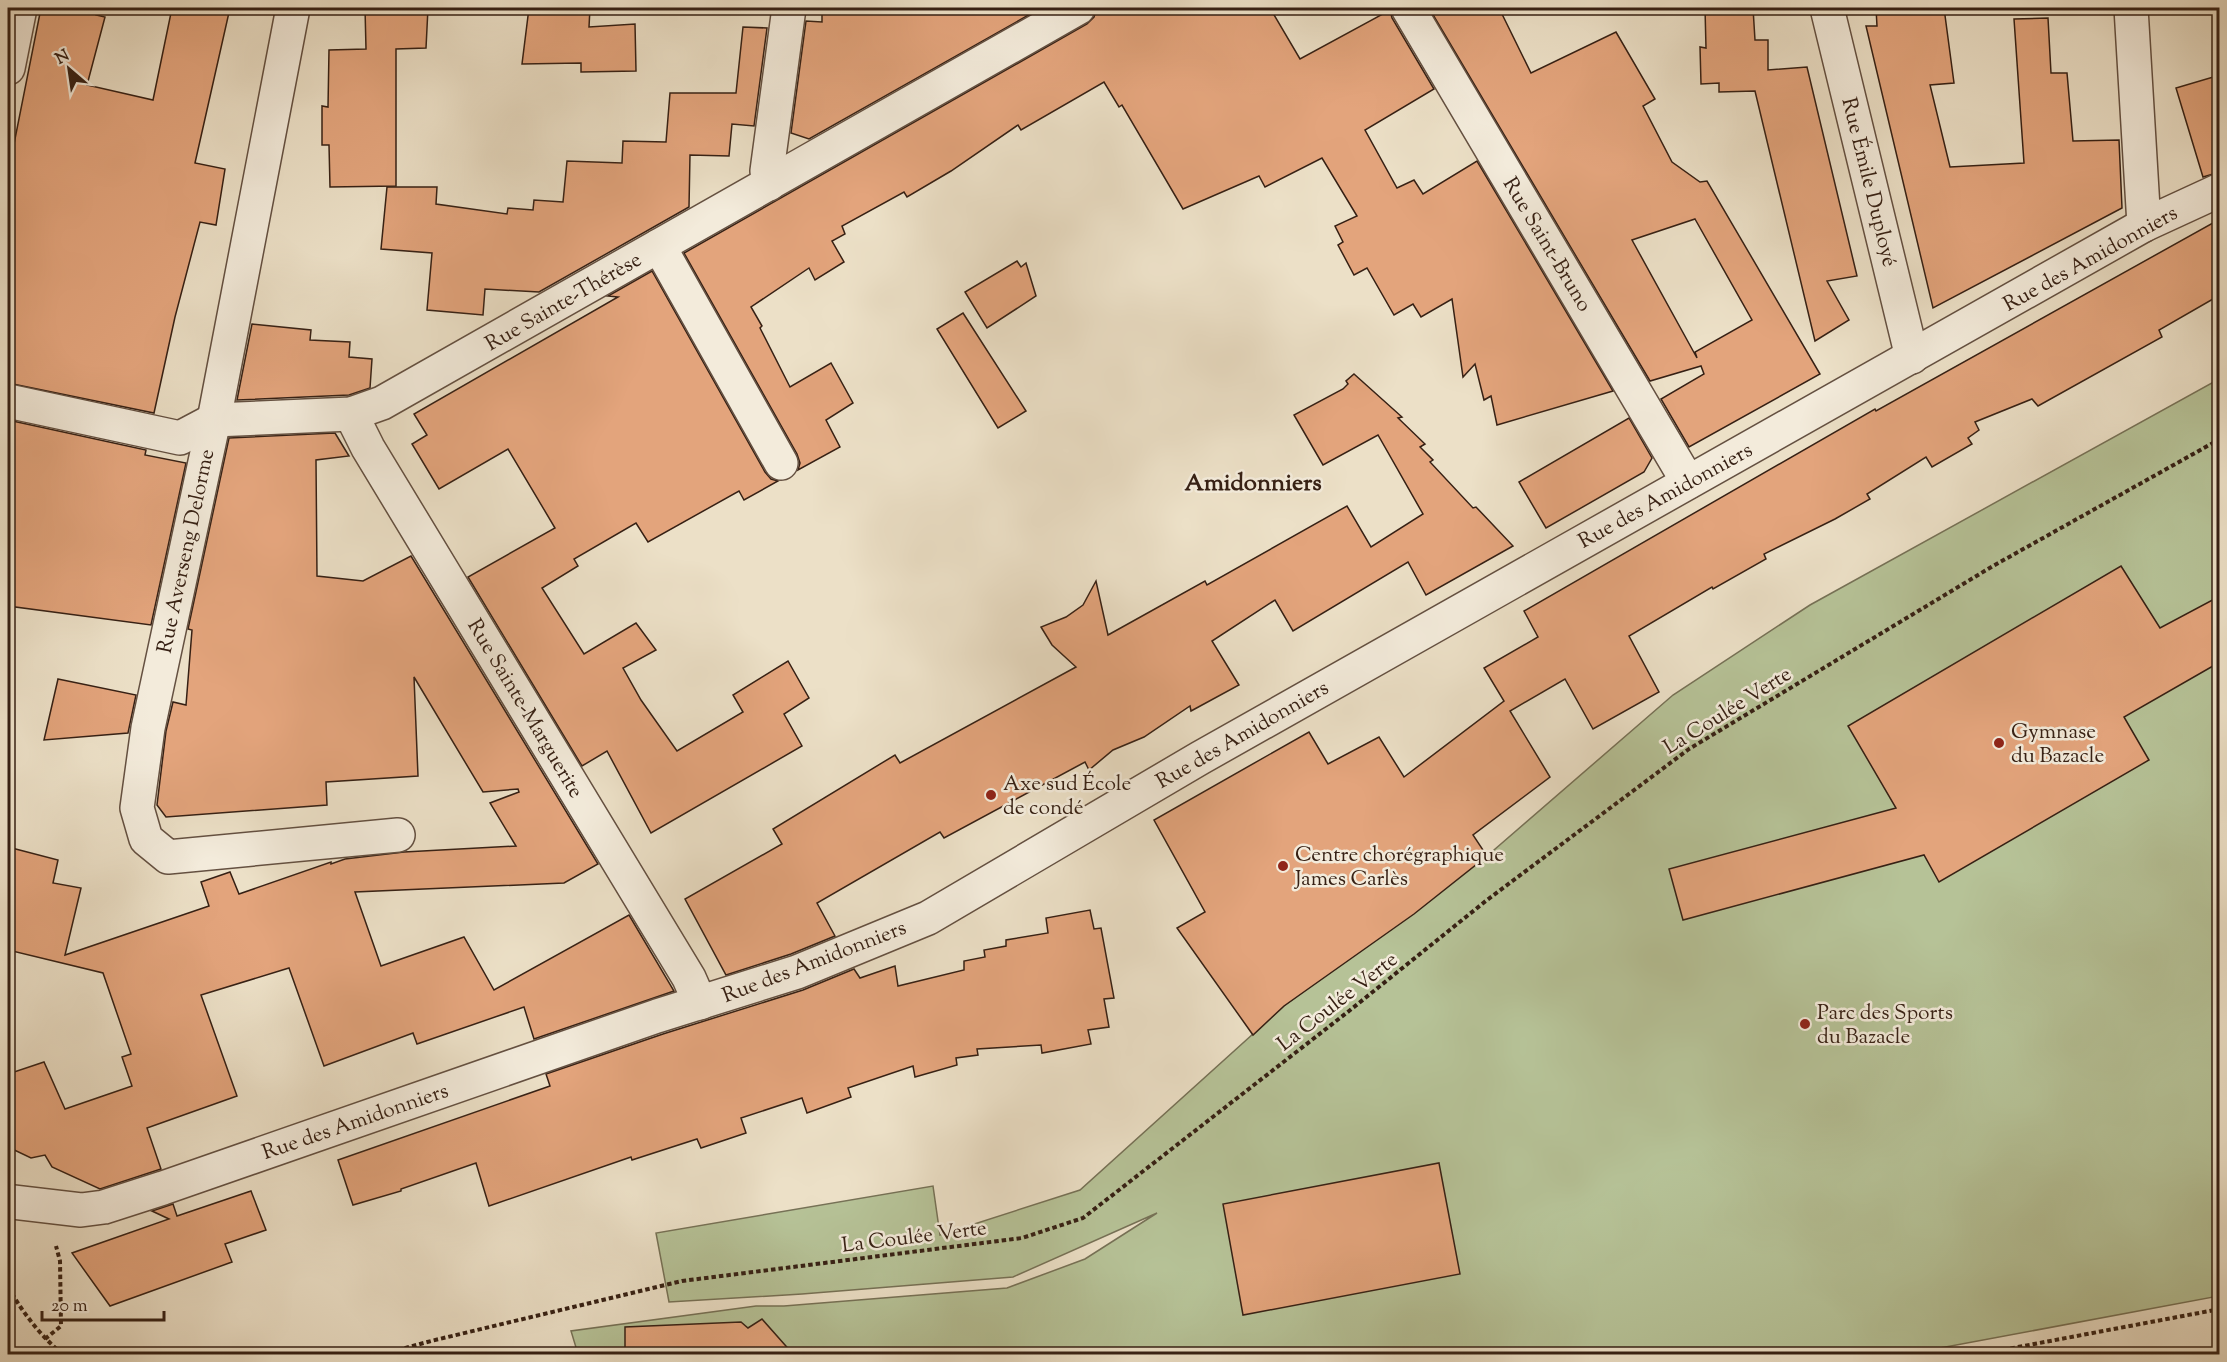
<svg xmlns="http://www.w3.org/2000/svg" width="2227" height="1362" viewBox="0 0 2227 1362" font-family="'Sorts Mill Goudy',serif">
<style>
.green{fill:#b6c297;stroke:#767156;stroke-width:1.5}
.building{fill:#e3a47c;stroke:#362014;stroke-width:1.5;fill-rule:evenodd}
.lines{fill:none;stroke-linecap:round;stroke-linejoin:round}
.minor-casing{stroke:#645041;stroke-width:36}
.path{stroke:#362014;stroke-width:4;stroke-dasharray:4.5 3;stroke-linecap:butt}
.minor{stroke:#f3ebdb;stroke-width:33}
.poi-dot{fill:#8f2418;stroke:#f3ebdb;stroke-width:2}
.labels{text-anchor:middle;stroke-width:5;stroke-linejoin:round;paint-order:stroke}
.street-label{font-size:21px;fill:#362014;stroke:#f3ebdb}
.poi-label{font-size:21px;fill:#362014;stroke:#f3ebdb;text-anchor:start}
.quarter-label{font-size:24px;font-weight:bold;fill:#362014;stroke:#f3ebdb}
</style>
<rect width="100%" height="100%" fill="#ece0c7"/>
<filter id="stains"><feTurbulence type="fractalNoise" baseFrequency=".00333" numOctaves="4"/><feColorMatrix values="0 0 0 0 .2 0 0 0 0 .09 0 0 0 0 .02 0 0 0 .5 -.17"/></filter>
<radialGradient id="worn" r=".72"><stop offset=".6" stop-color="#630" stop-opacity="0"/><stop offset="1" stop-color="#630" stop-opacity=".3"/></radialGradient>
<polygon class="green" points="2219,379 2219,1296 1908,1354 578,1354 571,1331 756,1306 784,1306 1007,1288 1085,1259 1157,1213 1013,1277 802,1294 669,1302 656,1233 933,1186 940,1235 1080,1190 1284,1006 1487,856 1673,695 1810,605"/>
<g class="building">
<polygon points="41,8 98,8 96,15 105,17 87,85 153,100 172,8 230,8 195,163 225,169 216,225 200,222 175,317 154,413 8,383 8,174"/>
<polygon points="365,8 428,8 426,48 396,49 396,186 330,187 329,145 322,145 322,106 328,107 329,50 366,49"/>
<polygon points="529,8 590,8 589,27 635,24 636,71 581,72 581,63 522,64"/>
<polygon points="822,8 1041,8 809,139 791,133 806,21 822,22"/>
<polygon points="1097,8 1270,8 1300,59 1390,10 1392,18 1434,89 1365,130 1397,188 1414,180 1423,194 1477,161 1613,391 1497,425 1491,396 1484,400 1475,364 1463,377 1452,299 1421,317 1413,304 1394,315 1367,268 1354,275 1338,245 1343,242 1335,226 1357,216 1322,158 1265,187 1259,176 1183,209 1122,105 1119,107 1104,82 1021,130 1018,125 951,171 907,197 904,192 842,226 845,234 832,241 844,262 815,280 809,268 751,307 762,326 760,328 790,387 831,363 853,403 826,420 840,447 798,470 800,463 797,454 684,253 1087,24 1094,17"/>
<path d="M1429,8H1499L1531,73L1616,32L1655,99L1643,106L1672,162L1700,182L1707,181L1820,374L1689,447L1661,399L1704,374L1701,366L1650,381ZM1695,219L1752,320L1695,352L1697,358L1632,240Z"/>
<polygon points="1705,8 1753,8 1755,40 1768,40 1768,70 1807,67 1857,276 1827,281 1849,320 1815,341 1755,91 1719,92 1719,83 1701,84 1700,47 1706,48"/>
<polygon points="1876,8 1944,8 1954,83 1930,85 1950,167 2024,163 2014,19 2048,18 2051,73 2067,73 2073,141 2119,140 2122,208 1933,308 1866,26 1877,26"/>
<polygon points="743,27 767,28 754,126 732,124 729,156 690,155 689,207 539,292 485,289 483,315 427,310 432,253 381,249 387,187 437,187 436,204 507,214 508,208 533,210 534,200 563,202 567,161 622,163 623,141 666,142 670,93 736,93"/>
<polygon points="2220,75 2220,172 2203,177 2176,88"/>
<polygon points="2220,219 2220,295 2159,330 2162,337 2038,406 2032,399 1975,422 1979,430 1968,438 1972,444 1932,467 1926,457 1867,494 1870,499 1835,519 1764,554 1766,559 1713,589 1712,587 1629,636 1659,692 1593,729 1565,679 1510,711 1550,777 1473,835 1487,856 1414,914 1284,1006 1253,1035 1177,928 1205,912 1154,820 1309,732 1328,764 1379,737 1404,777 1504,701 1484,668 1538,637 1524,611 1875,409 1876,411"/>
<polygon points="1017,261 1021,267 1026,263 1036,296 987,328 965,292"/>
<polygon points="652,271 765,472 771,479 778,481 744,500 739,491 648,542 636,523 574,559 578,566 542,588 584,654 636,623 656,650 623,668 641,700 677,751 743,712 733,695 788,661 809,698 784,714 802,746 651,833 607,751 582,766 468,577 555,528 508,449 439,489 412,444 427,435 414,414 618,297 608,296"/>
<polygon points="963,313 1026,411 998,428 937,329"/>
<polygon points="252,324 311,330 310,340 350,342 349,357 372,359 370,388 349,395 237,400"/>
<polygon points="1354,374 1402,417 1398,418 1425,444 1420,447 1433,460 1430,462 1473,508 1476,507 1513,546 1426,595 1408,562 1293,631 1275,600 1212,641 1239,685 1191,711 1190,706 1144,737 1113,750 1089,770 1085,762 944,838 940,832 817,903 835,936 791,954 726,975 685,899 782,844 773,829 895,755 900,763 1076,667 1052,645 1041,627 1066,617 1083,605 1096,581 1108,635 1205,581 1207,585 1347,506 1371,547 1423,514 1378,435 1323,465 1294,415 1343,389 1348,384 1346,381"/>
<polygon points="1629,418 1652,458 1644,472 1546,528 1519,482"/>
<polygon points="8,420 146,450 145,455 186,463 151,625 8,606"/>
<polygon points="335,433 349,456 316,460 317,576 363,581 411,556 598,864 564,883 355,892 381,966 464,937 494,990 629,915 674,991 534,1039 524,1007 417,1044 413,1033 324,1066 289,968 201,995 237,1096 147,1128 161,1169 100,1189 52,1167 45,1155 31,1158 8,1147 8,1074 44,1062 65,1109 132,1086 122,1057 131,1054 103,973 8,950 8,847 58,860 53,883 81,888 65,955 209,906 201,882 230,872 239,894 331,862 331,864 345,859 404,852 516,846 490,803 519,792 518,789 483,792 414,677 418,776 326,782 327,805 166,817 157,805 166,731 173,702 186,705 192,630 188,629 229,438"/>
<polygon points="2121,566 2160,628 2220,596 2220,662 2124,717 2149,760 1939,882 1924,855 1683,920 1669,869 1896,808 1848,726"/>
<polygon points="58,679 136,695 128,733 44,740"/>
<polygon points="1090,910 1094,929 1101,928 1114,998 1104,999 1109,1027 1088,1030 1091,1044 1042,1053 1041,1045 977,1049 978,1055 956,1058 957,1065 915,1077 913,1066 848,1088 851,1097 807,1113 802,1098 741,1118 746,1133 701,1148 697,1139 632,1160 631,1157 489,1206 476,1163 401,1189 401,1191 353,1205 338,1160 550,1086 546,1074 663,1034 803,990 854,969 860,978 895,966 898,986 964,970 964,961 985,957 984,950 1006,946 1006,940 1048,933 1046,918"/>
<polygon points="1439,1163 1460,1274 1243,1315 1223,1204"/>
<polygon points="251,1191 266,1230 225,1244 232,1262 110,1306 72,1253 169,1219 152,1211 173,1204 177,1216"/>
<polygon points="762,1319 793,1354 625,1354 625,1327 741,1322 748,1328"/>
</g>
<g class="lines">
<g class="minor-casing">
<g id="minor">
<polyline points="293,8 214,420 148,728 137,808 146,839 168,857 398,835"/>
<polyline points="1408,8 1688,482"/>
<polyline points="1827,8 1912,357"/>
<polyline points="2131,8 2144,225"/>
<polyline points="8,68 20,8"/>
<polyline points="769,184 767,171 789,8"/>
<polyline points="659,246 781,463"/>
<polyline points="8,401 180,438 214,420 351,414 382,403 1078,8"/>
<polyline points="351,414 368,448 689,978 700,1003"/>
<polyline points="8,1203 13,1202 81,1210 104,1207 163,1188 657,1016 797,972 928,918 1200,758 2144,225 2220,190"/>
</g>
</g>
<g class="path">
<path d="M8,1287C23,1313 40,1335 62,1354"/>
<polyline points="45,1339 61,1326 60,1261 56,1246"/>
<polyline points="383,1354 431,1341 682,1281 1022,1238 1083,1218 1349,1011 1487,900 1689,749 1993,566 2220,439"/>
<polyline points="1981,1354 2220,1309"/>
</g>
<use href="#minor" class="minor"/>
</g>
<g class="poi-dot">
<circle cx="1999" cy="743" r="6"/>
<circle cx="991" cy="795" r="6"/>
<circle cx="1283" cy="866" r="6"/>
<circle cx="1805" cy="1024" r="6"/>
</g>
<g class="labels">
<g class="street-label">
<text transform="translate(1870 182) rotate(76)" y="7">Rue Émile Duployé</text>
<text transform="translate(1548 244) rotate(59)" y="7">Rue Saint-Bruno</text>
<text transform="translate(2090 258) rotate(-29)" y="7">Rue des Amidonniers</text>
<text transform="translate(563 301) rotate(-30)" y="7">Rue Sainte-Thérèse</text>
<text transform="translate(1665 495) rotate(-29)" y="7">Rue des Amidonniers</text>
<text transform="translate(185 551) rotate(-78)" y="7">Rue Averseng Delorme</text>
<text transform="translate(526 708) rotate(59)" y="7">Rue Sainte-Marguerite</text>
<text transform="translate(1727 710) rotate(-32)" y="7">La Coulée Verte</text>
<text transform="translate(1242 734) rotate(-30)" y="7">Rue des Amidonniers</text>
<text transform="translate(814 961) rotate(-21)" y="7">Rue des Amidonniers</text>
<text transform="translate(1337 1001) rotate(-38)" y="7">La Coulée Verte</text>
<text transform="translate(355 1121) rotate(-19)" y="7">Rue des Amidonniers</text>
<text transform="translate(914 1236) rotate(-7)" y="7">La Coulée Verte</text>
</g>
<g class="poi-label">
<text x="2011" y="738">Gymnase<tspan x="2011" dy="24">du Bazacle</tspan></text>
<text x="1003" y="790">Axe sud École<tspan x="1003" dy="24">de condé</tspan></text>
<text x="1295" y="861">Centre chorégraphique<tspan x="1295" dy="24">James Carlès</tspan></text>
<text x="1817" y="1019">Parc des Sports<tspan x="1817" dy="24">du Bazacle</tspan></text>
</g>
<g class="quarter-label">
<text x="1253" y="490">Amidonniers</text>
</g>
</g>
<rect width="2227" height="1362" fill="none" stroke="#ece0c7" stroke-width="30"/>
<rect x="9" y="9" width="2209" height="1344" fill="none" stroke="#362014" stroke-width="3"/>
<rect x="15" y="15" width="2197" height="1332" fill="none" stroke="#362014" stroke-width="1.5"/>
<g transform="translate(69 69) rotate(331)" stroke="#f3ebdb" stroke-width="4.5" paint-order="stroke">
<path d="M0-4.5L10 22L0 15L-10 22Z" fill="#362014"/>
<text y="-9" font-size="16" font-weight="bold" text-anchor="middle" fill="#362014">N</text>
</g>
<path d="M42 1311v9h122v-9" fill="none" stroke="#362014" stroke-width="3"/>
<text x="51" y="1311" font-size="18" fill="#362014" stroke="#f3ebdb" stroke-width="4.5" paint-order="stroke">20 m</text>
<rect width="100%" height="100%" filter="url(#stains)"/>
<rect width="100%" height="100%" fill="url(#worn)"/>
</svg>
